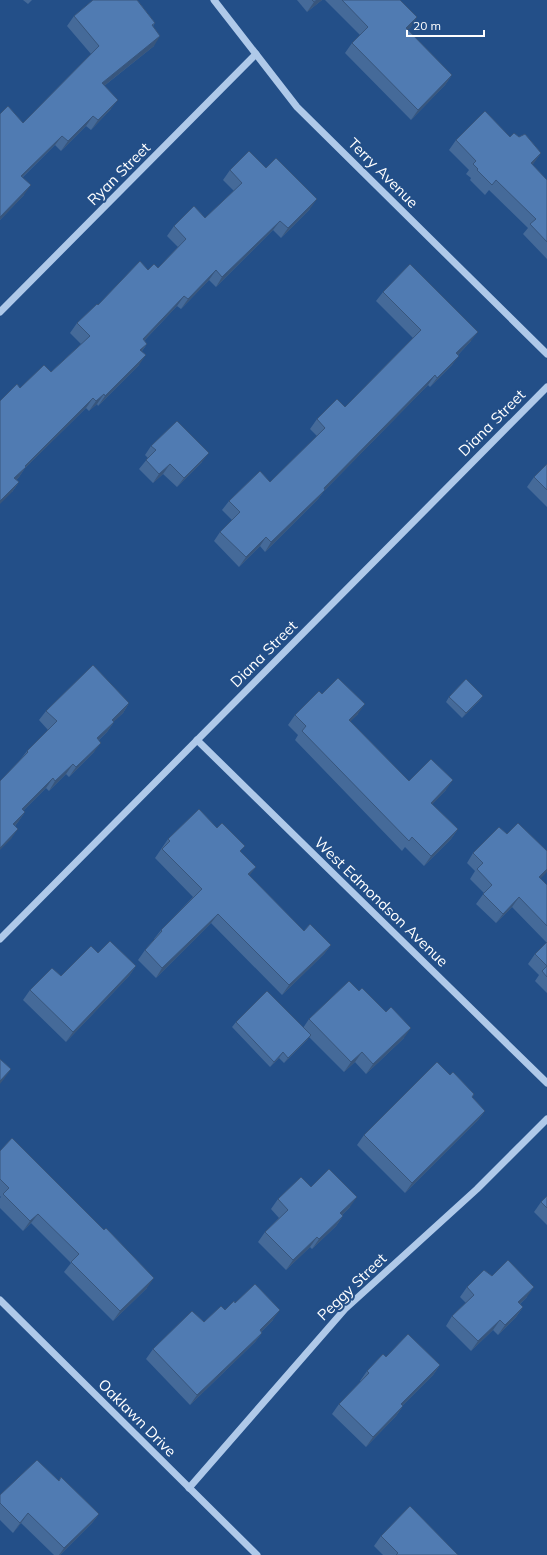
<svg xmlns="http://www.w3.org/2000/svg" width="547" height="1555" viewBox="0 0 547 1555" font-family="Mulish,sans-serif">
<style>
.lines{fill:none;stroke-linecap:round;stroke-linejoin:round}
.minor{stroke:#afc9e9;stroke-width:7}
.wall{fill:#456a99}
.shaded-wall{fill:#38567d}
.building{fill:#507bb2;stroke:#38567d}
.labels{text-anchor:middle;stroke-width:4;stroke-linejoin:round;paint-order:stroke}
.street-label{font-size:15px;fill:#fff;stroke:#234f88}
</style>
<rect width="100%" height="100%" fill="#234f88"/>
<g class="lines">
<g class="minor">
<polyline points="214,0 297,107 547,354"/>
<polyline points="0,312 256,54"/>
<polyline points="197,740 547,1083"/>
<polyline points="0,939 547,387"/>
<polyline points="0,1300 257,1555"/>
<polyline points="189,1488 345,1309 477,1189 547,1119"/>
</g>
</g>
<g class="wall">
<polygon points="23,0 32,0 28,4"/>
<polygon points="297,0 322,0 307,12"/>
<polygon points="325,0 400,0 411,27 407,30 452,75 445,85 411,120 345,53 352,43 360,35"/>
<polygon points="138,1 155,23 153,26 154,46 104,86 111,109 91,130 86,126 61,151 55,145 23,177 24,195 0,220 0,114 23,123 91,54 67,26 74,16"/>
<polygon points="510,137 519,137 541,153 532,165 547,180 547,259 523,234 528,228 489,190 485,195 470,180 471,178 466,174 469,170 449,150 456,140"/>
<polygon points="266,168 310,209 281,238 273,230 216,287 209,280 181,309 177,306 144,341 147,344 142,351 139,365 98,406 97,404 89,411 86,408 25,468 19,477 16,480 19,482 12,492 20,388 51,372 81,344 70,333 77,323 98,305 148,270 158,268 178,247 167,236 174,226 205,218 234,191 223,180 230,170"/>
<polygon points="383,292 471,341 458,355 452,365 430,387 428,385 324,491 318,499 265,552 260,546 239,567 214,541 220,532 232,520 222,510 229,501 270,482 317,436 310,429 317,419 345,407 413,338 376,301"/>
<polygon points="151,446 202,462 177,487 163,474 153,483 139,469 148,458 145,455"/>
<polygon points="547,464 547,507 527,487 534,477"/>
<polygon points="483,696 479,701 462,718 446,702 449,697"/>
<polygon points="129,703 123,713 113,722 114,722 107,732 99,740 94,752 69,777 66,774 49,791 46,788 23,811 25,812 18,822 15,826 11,839 20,760 27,751 48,730 39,720 46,711"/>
<polygon points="358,714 350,721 409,781 446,790 432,804 458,829 451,839 424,866 405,847 402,851 295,740 298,735 288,725 295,715"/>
<polygon points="168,839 241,852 249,876 304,931 331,945 324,954 282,995 211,923 156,978 138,960 145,950 154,940 154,939 161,930 193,897 155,858"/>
<polygon points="473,853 540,879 547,885 547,993 535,981 539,975 528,964 535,954 547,943 512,907 496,923 476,904 484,893 470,879 475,871 467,863"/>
<polygon points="98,953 136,966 129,976 66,1042 23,1000 30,990 61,976"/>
<polygon points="309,1019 404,1038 366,1074 355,1062 344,1072 309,1037 307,1040 284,1063 279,1058 270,1067 232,1027 236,1022 303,1028"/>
<polygon points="450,1075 474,1094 472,1097 485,1111 478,1120 405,1193 357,1145 364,1135"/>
<polygon points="0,1151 147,1288 113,1321 64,1272 71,1263 31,1223 23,1231 0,1208 0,1198 1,1197 0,1196"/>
<polygon points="311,1187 350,1207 342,1215 343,1216 336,1226 312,1249 310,1247 286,1270 258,1242 265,1232 279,1218 271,1209 278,1199"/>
<polygon points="547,1196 547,1225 534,1212 541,1202"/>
<polygon points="492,1276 527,1297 520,1304 523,1307 516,1317 498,1335 493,1330 471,1351 446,1326 452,1316 466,1303 460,1297 467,1287"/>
<polygon points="235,1303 273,1320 261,1332 262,1333 255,1342 190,1405 146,1359 153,1349 204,1322"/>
<polygon points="386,1357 440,1365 433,1375 403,1405 403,1406 396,1416 366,1447 332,1414 339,1404 361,1382 360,1381 367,1371"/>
<polygon points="61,1477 99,1514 92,1523 60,1555 54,1555 21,1523 13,1533 0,1520 0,1495 59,1481"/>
<polygon points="381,1536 458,1555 383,1555 374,1546"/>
</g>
<g class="shaded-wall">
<polygon points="317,0 322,0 307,12 314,2"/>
<polygon points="417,17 411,27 399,38 406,28"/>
<polygon points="160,36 154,46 95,93 102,83"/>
<polygon points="452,75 445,85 411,120 418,110"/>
<polygon points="118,100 111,109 91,130 98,120"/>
<polygon points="93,116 86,126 61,151 68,141"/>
<polygon points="62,136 55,145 14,185 21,176"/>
<polygon points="541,153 534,163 524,173 531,163"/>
<polygon points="31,185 24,195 0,220 0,217"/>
<polygon points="317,199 310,209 281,238 288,228"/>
<polygon points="280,221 273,230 216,287 222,277"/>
<polygon points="216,270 209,280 181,309 188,299"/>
<polygon points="184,296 177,306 136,349 143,339"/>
<polygon points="478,332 471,341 450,363 456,353"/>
<polygon points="147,344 140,353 140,350"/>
<polygon points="146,355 139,365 98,406 105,396"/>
<polygon points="459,356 452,365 430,387 437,378"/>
<polygon points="435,375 428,385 324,491 318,499 265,552 271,542"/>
<polygon points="104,394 97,404 89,411 96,401"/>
<polygon points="93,398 86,408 25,468 19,477 8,488 14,478 25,466"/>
<polygon points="209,453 202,462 177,487 184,478"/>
<polygon points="170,464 163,474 153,483 159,474"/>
<polygon points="19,482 12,492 0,504 0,501"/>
<polygon points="266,537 260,546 239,567 246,557"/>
<polygon points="483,696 479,701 462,718 466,713"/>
<polygon points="129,703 123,713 105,730 112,720"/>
<polygon points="365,704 358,714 342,730 349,720"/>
<polygon points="114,722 107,732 90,748 97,738"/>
<polygon points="101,743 94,752 69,777 76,767"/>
<polygon points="73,764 66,774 49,791 55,781"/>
<polygon points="53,778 46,788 15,819 22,809"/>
<polygon points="453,780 446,790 424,813 431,803"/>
<polygon points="25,812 18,822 7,834 13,824"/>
<polygon points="18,829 11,839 0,850 0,848"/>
<polygon points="458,829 451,839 424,866 431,856"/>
<polygon points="256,867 249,876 248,874"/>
<polygon points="547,869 547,872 532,887 539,877"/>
<polygon points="519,897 512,907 496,923 503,914"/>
<polygon points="218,914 211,923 156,978 162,968"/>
<polygon points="331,945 324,954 282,995 289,985"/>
<polygon points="136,966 129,976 66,1042 73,1032"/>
<polygon points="411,1028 404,1038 366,1074 373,1064"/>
<polygon points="311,1035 307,1040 284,1063 288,1058"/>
<polygon points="283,1052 279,1058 270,1067 274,1062"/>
<polygon points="362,1052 355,1062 344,1072 351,1062"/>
<polygon points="11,1069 4,1079 0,1084 0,1081"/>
<polygon points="485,1111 478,1120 405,1193 412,1183"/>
<polygon points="357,1197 350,1207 334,1223 340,1213"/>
<polygon points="38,1214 31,1223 23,1231 30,1221"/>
<polygon points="343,1216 336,1226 312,1249 319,1239"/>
<polygon points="317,1237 310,1247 286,1270 293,1260"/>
<polygon points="154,1278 147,1288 113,1321 120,1311"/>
<polygon points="534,1287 527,1297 511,1312 518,1302"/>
<polygon points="523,1307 516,1317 498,1335 505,1325"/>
<polygon points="280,1310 273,1320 253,1340 260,1330"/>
<polygon points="500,1320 493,1330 471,1351 478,1341"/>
<polygon points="262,1333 255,1342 190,1405 197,1395"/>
<polygon points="440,1365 433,1375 394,1414 401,1404"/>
<polygon points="403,1406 396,1416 366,1447 373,1437"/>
<polygon points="28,1513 21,1523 13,1533 20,1523"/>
<polygon points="99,1514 92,1523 60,1555 59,1555 64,1548"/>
</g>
<g class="building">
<polygon points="93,0 137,0 155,23 152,25 160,36 102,83 118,100 98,120 93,116 68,141 62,136 21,176 31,185 0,217 0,114 8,106 23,123 99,46 74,16"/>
<polygon points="312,0 317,0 314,2"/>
<polygon points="342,0 400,0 417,17 406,28 452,75 418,110 352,43 368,27"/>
<polygon points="485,111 510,137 514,133 519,137 525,134 541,153 531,163 547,180 547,242 530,224 536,219 496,180 492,185 477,170 478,169 473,164 476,161 456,140"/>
<polygon points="249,151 266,168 276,158 317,199 288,228 280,221 222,277 216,270 188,299 184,296 143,339 147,344 140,350 146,355 105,396 104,394 96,401 93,398 25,466 26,467 14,478 19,482 0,501 0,401 17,384 20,388 44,365 51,372 90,336 77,323 97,304 98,305 140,261 148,270 154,264 158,268 186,239 174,226 194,206 205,218 242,183 230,170"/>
<polygon points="410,264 478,332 456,353 459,356 437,378 435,375 324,488 325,490 271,542 266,537 246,557 220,532 240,512 229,501 260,471 270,482 325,428 317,419 337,399 345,407 421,330 383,292"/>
<polygon points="177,421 209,453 184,478 170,464 159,474 146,460 156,450 151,446"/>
<polygon points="547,464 547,490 534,477"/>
<polygon points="93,665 129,703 112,720 114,722 97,738 101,743 76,767 73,764 55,781 53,778 22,809 25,812 13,824 18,829 0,848 0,781 28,752 27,751 57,721 46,711"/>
<polygon points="338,678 365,704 349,720 409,781 431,759 453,780 431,803 458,829 431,856 412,837 409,841 302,731 306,726 295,715 319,691 322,694"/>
<polygon points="466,679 483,696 466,713 449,697"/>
<polygon points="199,809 217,828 222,823 245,846 240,851 256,867 248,874 304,931 310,924 331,945 289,985 218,914 162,968 145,950 162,931 161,930 202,889 162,849 170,841 168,839"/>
<polygon points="518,823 547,851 547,869 539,877 547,885 547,926 519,897 503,914 483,894 492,885 477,869 483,863 473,853 499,827 507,834"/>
<polygon points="110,941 136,966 73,1032 30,990 52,968 61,976 91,946 98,953"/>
<polygon points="547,942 547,977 542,971 547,966 535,954"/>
<polygon points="349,981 359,991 362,988 386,1012 391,1007 411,1028 373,1064 362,1052 351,1062 309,1019"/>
<polygon points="267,991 311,1035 288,1058 283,1052 274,1062 236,1022"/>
<polygon points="0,1059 11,1069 0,1081"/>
<polygon points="437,1062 450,1075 453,1072 474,1094 472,1097 485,1111 412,1183 364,1135"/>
<polygon points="12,1138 104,1230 106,1228 154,1278 120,1311 71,1262 79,1254 38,1214 30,1221 3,1194 9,1188 0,1179 0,1151"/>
<polygon points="329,1169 357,1197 340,1213 343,1216 319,1239 317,1237 293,1260 265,1232 288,1210 278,1199 301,1177 311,1187"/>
<polygon points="547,1196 547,1208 541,1202"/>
<polygon points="508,1260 534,1287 518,1302 523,1307 505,1325 500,1320 478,1341 452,1316 474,1295 467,1287 484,1270 492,1276"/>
<polygon points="255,1284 280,1310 260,1330 262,1333 197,1395 153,1349 192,1311 204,1322 221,1306 225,1310 234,1301 235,1303"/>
<polygon points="408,1334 440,1365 401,1404 403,1406 373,1437 339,1404 369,1373 367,1371 383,1354 386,1357"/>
<polygon points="37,1460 59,1481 61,1477 99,1514 64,1548 28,1513 20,1523 0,1503 0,1495"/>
<polygon points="410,1506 458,1555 396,1555 398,1553 381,1536"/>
</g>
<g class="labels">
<g class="street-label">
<text transform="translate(383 173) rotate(45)" y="5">Terry Avenue</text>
<text transform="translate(119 174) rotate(-45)" y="5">Ryan Street</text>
<text transform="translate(492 423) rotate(-45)" y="5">Diana Street</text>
<text transform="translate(264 654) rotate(-45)" y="5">Diana Street</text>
<text transform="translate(381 902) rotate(44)" y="5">West Edmondson Avenue</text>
<text transform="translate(352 1287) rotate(-44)" y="5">Peggy Street</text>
<text transform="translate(137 1418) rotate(45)" y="5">Oaklawn Drive</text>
</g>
</g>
<path d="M407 30v6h77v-6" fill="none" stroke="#ffffff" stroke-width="2"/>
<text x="413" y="30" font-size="12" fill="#ffffff" stroke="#234f88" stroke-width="3" paint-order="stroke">20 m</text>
</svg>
